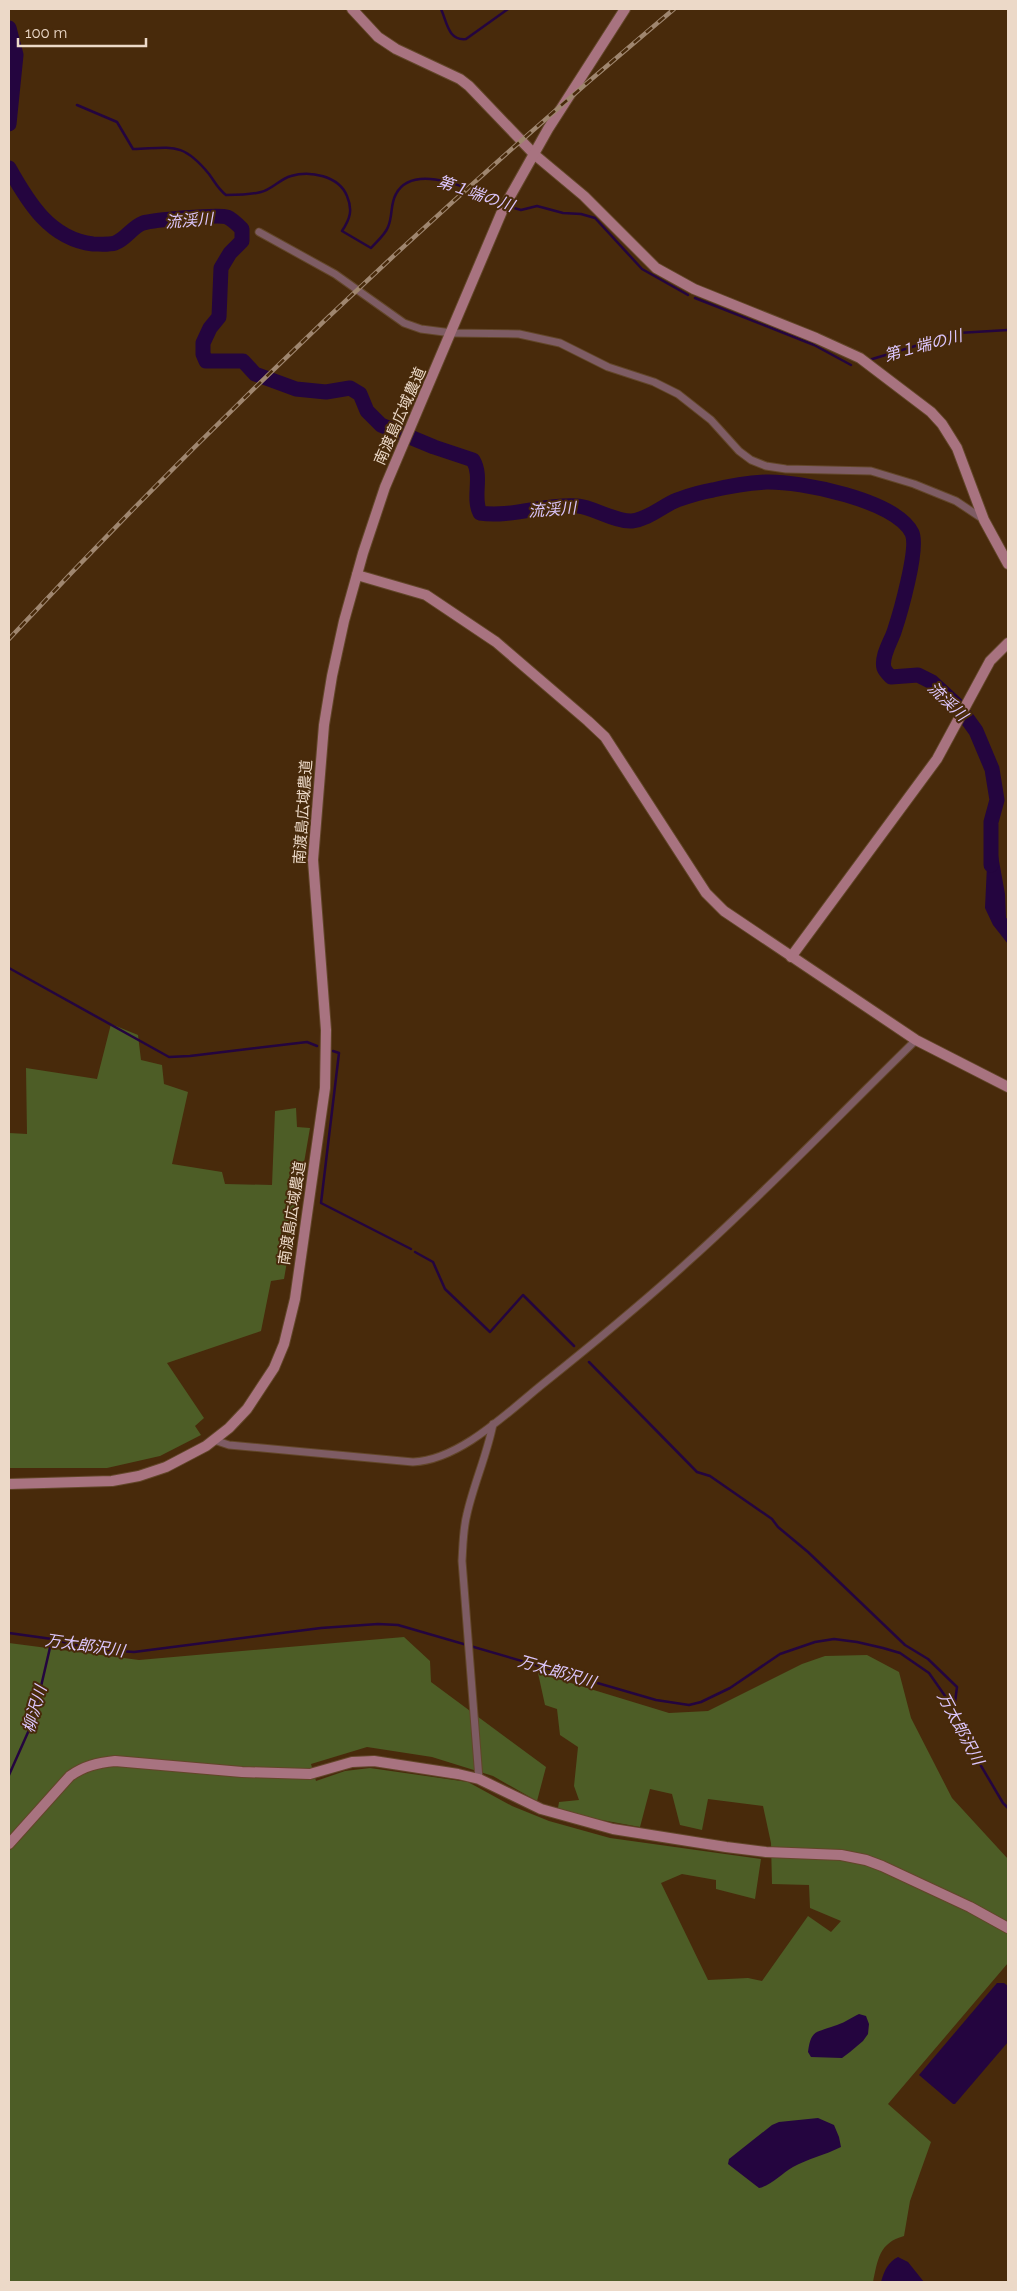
<svg xmlns="http://www.w3.org/2000/svg" width="1017" height="2291" viewBox="0 0 1017 2291" font-family="Raleway,'Noto Sans JP',sans-serif">
<style>
.green{fill:#4d5d26}
.water{fill:#24053f}
.lines{fill:none;stroke-linecap:round;stroke-linejoin:round}
.stream{stroke:#24053f;stroke-width:2.5}
.river{stroke:#24053f;stroke-width:15}
.street-casing{stroke:#624629;stroke-width:9}
.secondary-casing{stroke:#624629;stroke-width:12}
.street{stroke:#7e5c64;stroke-width:7}
.secondary{stroke:#a87380;stroke-width:10}
.rail-casing{stroke:#9f866f;stroke-width:4.5}
.rail{stroke:#482a0b;stroke-width:2.5;stroke-dasharray:8;stroke-linecap:butt}
.labels{text-anchor:middle;stroke-width:4;stroke-linejoin:round;paint-order:stroke}
.street-label{font-size:15px;fill:#ecd9c8;stroke:#482a0b}
.water-label{font-size:16px;font-style:italic;fill:#dcc6fd;stroke:#482a0b}
</style>
<rect width="100%" height="100%" fill="#482a0b"/>
<g class="green">
<polygon points="111,1024 138,1035 141,1060 162,1065 164,1084 188,1092 172,1164 222,1172 225,1184 272,1185 275,1111 296,1108 297,1127 310,1128 284,1279 271,1281 261,1331 167,1363 204,1418 195,1426 201,1435 160,1456 107,1468 9,1468 9,1133 27,1134 26,1068 97,1079"/>
<path d="M404,1637L430,1661L431,1682L546,1767L537,1801L493,1776L432,1757L367,1747L311,1764L316,1781L345,1771L370,1768L468,1782L512,1806L549,1821L610,1838L761,1859L755,1899L716,1889V1880L682,1874L661,1883L708,1980L748,1978L762,1981L808,1916L831,1932L841,1921L810,1908L809,1885L772,1884L771,1843L763,1806L708,1799L702,1830L680,1825L672,1794L650,1789L640,1827L585,1817L558,1808L559,1802L579,1800L574,1786L578,1747L560,1735L557,1709L545,1705L538,1673L669,1713L708,1711L802,1664L825,1656L867,1655L899,1672L911,1718L952,1798L1008,1859V1963L888,2104L931,2142L910,2201L904,2236C879,2243 878,2259 873,2282H9V1643L139,1660Z"/>
</g>
<g class="water">
<polygon points="988,844 997,850 1005,894 1006,918 1008,919 1008,944 993,925 985,908"/>
<polygon points="997,1983 1004,1983 1008,1986 1008,2042 955,2104 953,2104 919,2075"/>
<path d="M859,2014L866,2016L869,2024L868,2034L863,2041L850,2052L842,2058L811,2057L808,2052C811,2030 815,2033 834,2026C842,2024 851,2018 859,2014Z"/>
<path d="M818,2118L834,2125L839,2137L841,2147C825,2155 807,2159 793,2167C781,2174 772,2185 759,2188L728,2164L729,2159L772,2125L779,2122Z"/>
<path d="M898,2257L908,2262L924,2282H881C884,2271 888,2262 898,2257Z"/>
</g>
<g class="lines">
<g class="stream">
<path d="M441,9C447,22 448,41 466,39L508,9"/>
<path d="M77,105L117,122L133,149C172,148 182,141 209,174C215,182 218,189 226,195C237,195 250,195 261,192C271,190 280,179 291,176C310,170 339,176 347,196C353,210 350,219 342,231L371,248C376,242 385,235 388,227C393,216 390,204 396,194C414,160 478,192 502,204"/>
<polyline points="507,206 521,210 537,206 563,213 581,214 595,218 642,269 688,295"/>
<polyline points="695,298 814,345 851,365"/>
<polyline points="869,360 958,333 1008,330"/>
<polyline points="9,968 169,1057 190,1056 307,1042 317,1046"/>
<polyline points="333,1051 339,1053 321,1203 411,1249"/>
<polyline points="415,1252 433,1262 445,1289 490,1332 523,1295 574,1346"/>
<polyline points="589,1362 697,1472 710,1476 772,1519 778,1527 808,1552 905,1645 928,1659 957,1687 954,1710"/>
<polyline points="9,1633 52,1639 91,1649 134,1652 321,1628 378,1624 398,1625 656,1700 689,1705 701,1702 730,1688 780,1654 815,1642 834,1639 857,1642 883,1648 900,1653 929,1673 950,1703 977,1759 1003,1803 1008,1808"/>
<polyline points="9,1775 33,1721 52,1639"/>
</g>
<g class="river">
<polyline points="9,28 16,55 9,124"/>
<path d="M9,168C28,202 50,239 93,244C100,244 108,245 115,243C126,239 132,227 143,223C153,220 218,214 227,217C232,219 238,225 242,229V241L230,253L221,268L219,317L210,328L203,343V354L206,361H243L255,374L296,389L326,392L350,388L360,394L367,411L381,425L434,447L473,460C483,477 472,497 480,513C511,518 546,503 578,506C592,507 616,522 632,521C649,519 662,506 677,500C688,496 701,492 713,490C730,486 749,483 766,482C800,481 896,500 912,533C919,548 900,614 894,632C890,643 881,657 884,668C885,671 889,675 891,677L918,675L932,682L958,706L976,731L992,769L997,800L991,822V865"/>
</g>
<g class="street-casing">
<g id="street">
<polyline points="259,232 335,274 404,323 421,329 452,333 519,334 560,343 608,367 654,382 678,394 711,420 739,451 751,460 766,466 786,469 871,471 914,484 956,501 983,519"/>
<path d="M214,1440L229,1445L413,1462C460,1460 508,1412 544,1383C594,1343 644,1302 691,1259C769,1189 841,1113 916,1040"/>
<path d="M479,1779L462,1561C463,1545 463,1529 467,1514C474,1483 487,1455 493,1424"/>
</g>
</g>
<g class="secondary-casing">
<g id="secondary">
<polyline points="352,9 378,37 396,49 460,79 469,86 535,155 584,196 656,268 694,289 816,338 860,358 931,412 942,424 957,448 984,520 1008,564"/>
<polyline points="357,575 426,595 496,642 588,721 605,737 706,893 724,911 916,1040 1008,1087"/>
<polyline points="791,957 937,759 990,661 1008,643"/>
<polyline points="9,1484 112,1481 139,1476 166,1467 206,1446 229,1428 247,1409 274,1368 284,1344 295,1299 325,1088 326,1030 313,860 324,725 332,676 344,621 363,553 385,487 503,209 548,129 625,9"/>
<path d="M9,1844L70,1776C84,1766 97,1763 115,1761L242,1772L310,1774L352,1762L374,1761L458,1774L479,1779L541,1809L613,1829L726,1847L766,1852L841,1855L866,1860L882,1866L970,1907L1008,1928"/>
</g>
</g>
<use href="#street" class="street"/>
<use href="#secondary" class="secondary"/>
<g class="rail-casing">
<path id="rail" d="M9,639C217,416 440,205 674,9"/>
</g>
<use href="#rail" class="rail"/>
</g>
<g class="labels">
<g class="street-label">
<text transform="translate(400 416) rotate(-66)" y="5">南渡島広域農道</text>
<text transform="translate(303 812) rotate(-86)" y="5">南渡島広域農道</text>
<text transform="translate(292 1213) rotate(-81)" y="5">南渡島広域農道</text>
</g>
<g class="water-label">
<text transform="translate(476 193) rotate(19)" y="6">第１端の川</text>
<text transform="translate(189 220) rotate(-4)" y="6">流渓川</text>
<text transform="translate(923 345) rotate(-15)" y="6">第１端の川</text>
<text transform="translate(552 509) rotate(-4)" y="6">流渓川</text>
<text transform="translate(948 701) rotate(44)" y="6">流渓川</text>
<text transform="translate(85 1645) rotate(8)" y="6">万太郎沢川</text>
<text transform="translate(557 1671) rotate(16)" y="6">万太郎沢川</text>
<text transform="translate(34 1709) rotate(-74)" y="6">柳沢川</text>
<text transform="translate(961 1728) rotate(62)" y="6">万太郎沢川</text>
</g>
</g>
<rect width="1017" height="2291" fill="none" stroke="#ecd9c8" stroke-width="20"/>
<path d="M18 38v8h128v-8" fill="none" stroke="#ecd9c8" stroke-width="2.5"/>
<text x="25" y="38" font-size="15" fill="#ecd9c8" stroke="#482a0b" stroke-width="4" paint-order="stroke">100 m</text>
</svg>
